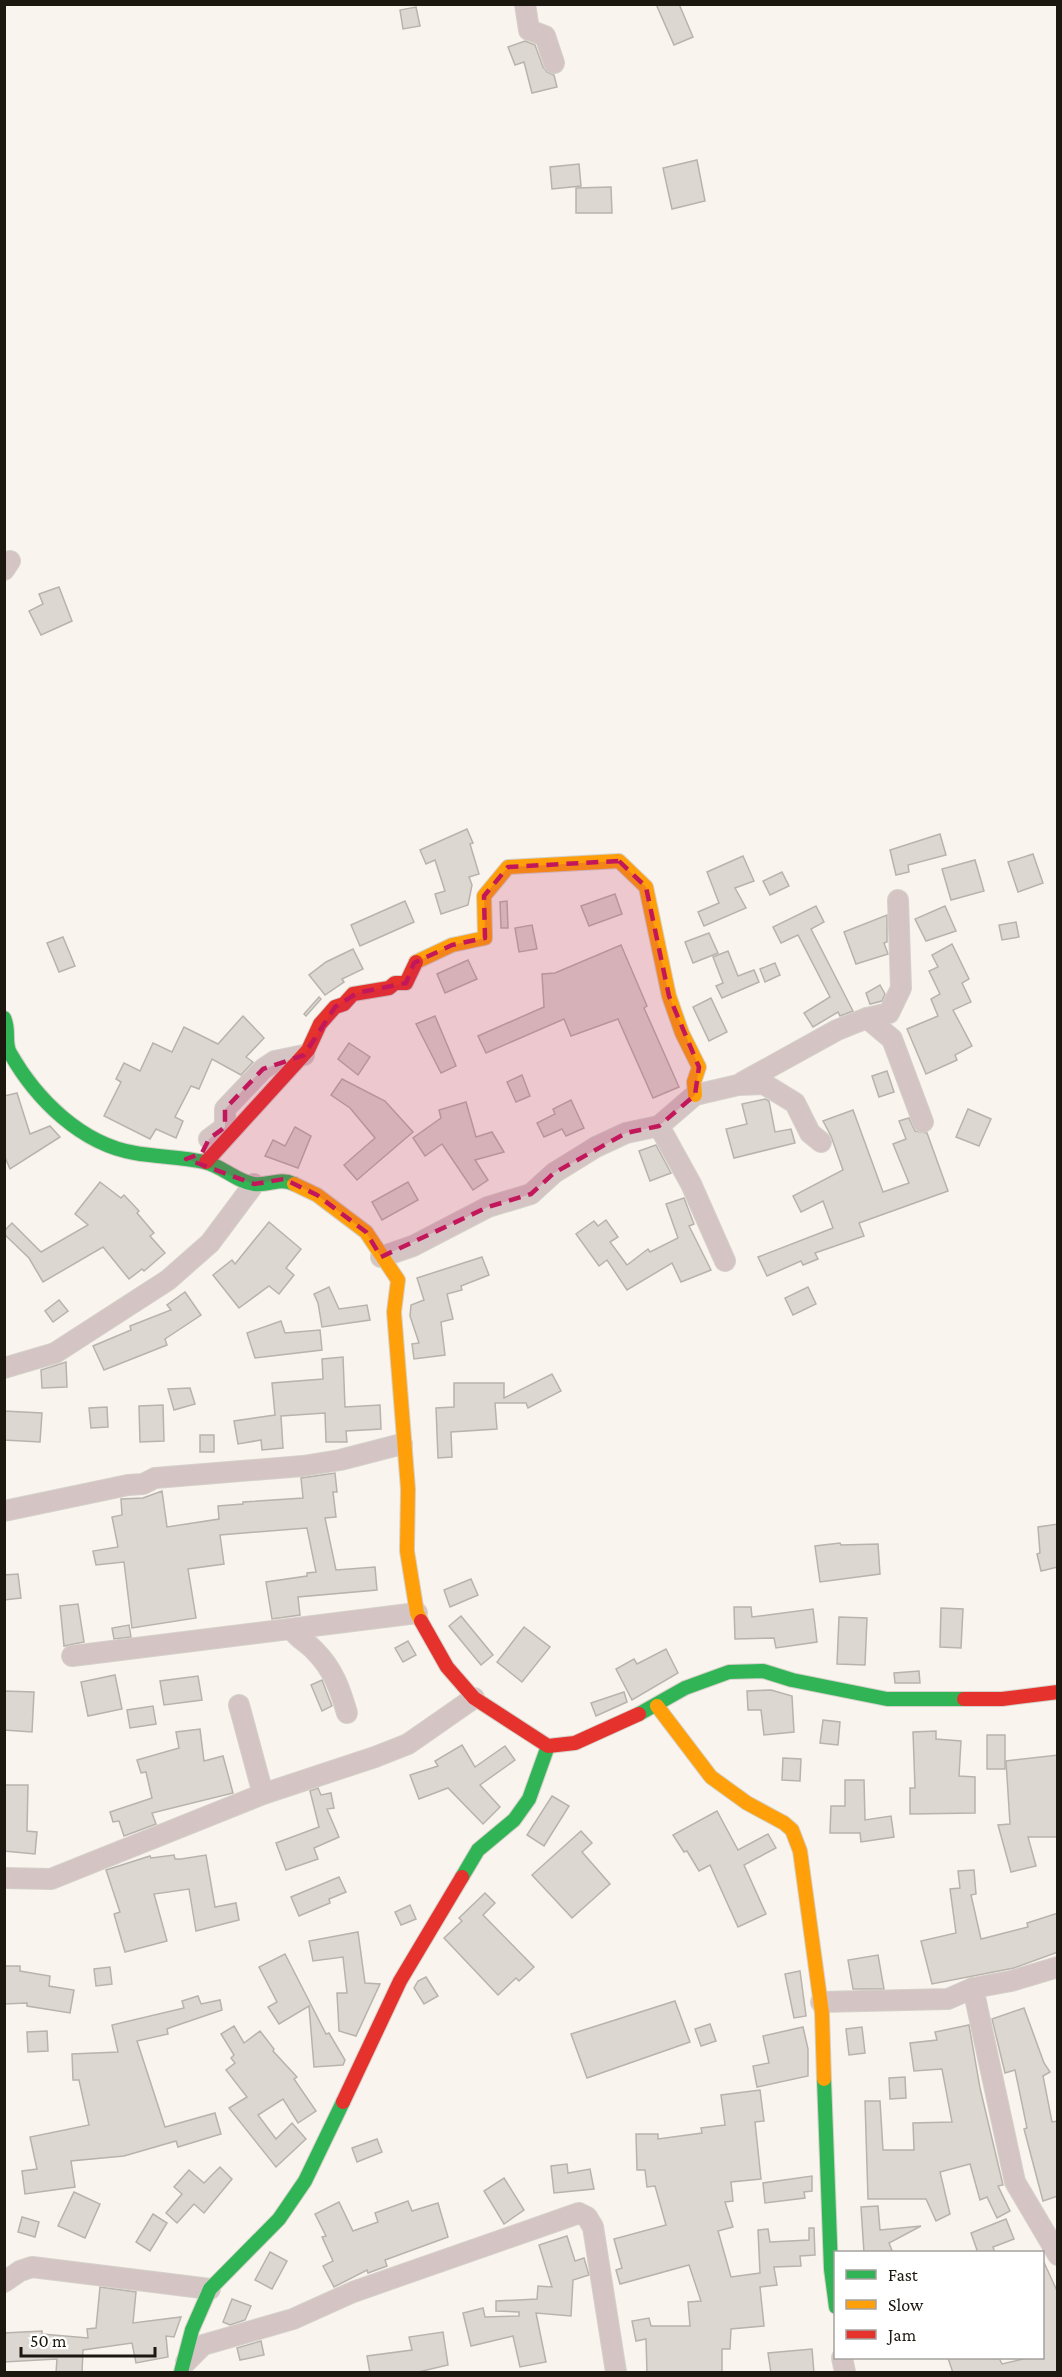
<svg xmlns="http://www.w3.org/2000/svg" width="1062" height="2377" viewBox="0 0 1062 2377" font-family="'Crimson Pro',serif">
<style>
.building{fill:#dcd7d0;stroke:#b8b3ac;stroke-width:1.5}
.lines{fill:none;stroke-linecap:round;stroke-linejoin:round}
.street-casing{stroke:#d5d1ca;stroke-width:22}
.fast-casing{stroke:#d5d1ca;stroke-width:16}
.slow-casing{stroke:#d5d1ca;stroke-width:16}
.jam-casing{stroke:#d5d1ca;stroke-width:16}
.street{stroke:#d4c4c4;stroke-width:20}
.fast{stroke:#30b455;stroke-width:14}
.slow{stroke:#ff9f0a;stroke-width:14}
.jam{stroke:#e5322d;stroke-width:14}
.marked{fill:#c2185b;fill-opacity:0.2;stroke:#c2185b;stroke-width:4.5;stroke-dasharray:12 8;stroke-linejoin:round}
</style>
<rect width="100%" height="100%" fill="#f9f4ed"/>
<g class="building">
<polygon points="656,4 679,4 693,37 674,45"/>
<polygon points="416,7 420,26 403,29 400,10"/>
<polygon points="525,41 535,45 543,67 547,72 554,75 557,87 532,93 524,62 515,65 508,47"/>
<polygon points="697,160 705,201 672,209 663,168"/>
<polygon points="579,164 581,186 552,189 550,167"/>
<polygon points="611,187 612,213 576,213 576,188"/>
<polygon points="59,587 72,621 41,635 29,611 43,604 39,594"/>
<polygon points="467,829 473,843 470,844 479,874 469,877 472,885 468,905 441,914 435,894 445,891 435,860 426,864 420,850"/>
<polygon points="940,834 946,855 908,865 909,872 896,875 890,850"/>
<polygon points="1033,854 1043,883 1018,892 1008,862"/>
<polygon points="743,856 754,881 735,888 746,908 704,926 698,912 719,903 707,872"/>
<polygon points="975,860 984,891 951,900 942,869"/>
<polygon points="782,872 789,886 770,895 763,881"/>
<polygon points="615,894 622,914 589,926 581,906"/>
<polygon points="405,901 414,922 360,946 351,925"/>
<polygon points="507,901 508,928 501,928 500,902"/>
<polygon points="816,906 824,922 811,929 853,1011 840,1016 838,1012 813,1027 804,1013 830,997 798,935 781,943 773,927"/>
<polygon points="945,906 956,931 926,941 915,919"/>
<polygon points="887,915 887,942 884,943 888,954 856,964 844,932"/>
<polygon points="1016,922 1019,937 1002,940 999,925"/>
<polygon points="532,925 537,949 519,952 515,928"/>
<polygon points="709,933 718,953 693,963 685,942"/>
<polygon points="63,937 75,966 59,972 47,943"/>
<polygon points="952,944 969,979 962,983 971,1002 953,1010 972,1046 955,1055 957,1060 926,1074 907,1029 938,1016 931,999 940,994 929,971 938,967 932,955"/>
<polygon points="621,945 647,1006 644,1008 679,1087 653,1098 618,1019 571,1036 564,1019 486,1053 478,1036 544,1007 542,974 555,973"/>
<polygon points="353,949 363,969 342,979 344,982 325,995 309,975 326,962"/>
<polygon points="728,951 738,976 754,970 759,982 722,998 716,986 723,983 713,957"/>
<polygon points="468,960 477,979 445,993 437,974"/>
<polygon points="775,963 780,975 765,982 760,969"/>
<polygon points="880,985 885,994 882,1001 870,1004 866,993"/>
<polygon points="319,997 321,999 306,1016 304,1014"/>
<polygon points="711,998 727,1032 709,1041 693,1007"/>
<polygon points="243,1016 264,1038 246,1057 253,1062 241,1075 212,1059 199,1089 191,1086 175,1117 183,1121 176,1138 156,1129 150,1139 104,1116 121,1082 116,1079 124,1063 140,1071 153,1043 172,1052 184,1027 218,1044"/>
<polygon points="435,1016 456,1066 441,1073 416,1024"/>
<polygon points="349,1043 370,1057 358,1075 338,1059"/>
<polygon points="887,1071 894,1092 879,1097 872,1076"/>
<polygon points="522,1075 530,1096 516,1102 507,1082"/>
<polygon points="342,1079 385,1101 413,1132 357,1180 344,1165 375,1138 350,1108 331,1095"/>
<polygon points="17,1093 30,1134 50,1126 60,1137 10,1169 4,1155 4,1096"/>
<polygon points="765,1099 769,1101 775,1132 791,1129 795,1143 734,1158 726,1129 747,1124 742,1104"/>
<polygon points="571,1100 584,1128 566,1136 562,1129 544,1137 537,1123 555,1114 553,1109"/>
<polygon points="466,1102 476,1137 492,1132 504,1152 475,1160 488,1180 473,1190 442,1144 425,1156 413,1138 441,1118 439,1110"/>
<polygon points="968,1109 991,1119 979,1146 956,1137"/>
<polygon points="853,1110 883,1192 909,1183 893,1144 906,1139 899,1121 909,1118 915,1131 927,1133 948,1191 859,1223 864,1236 815,1253 818,1259 803,1265 801,1261 767,1276 758,1257 833,1228 823,1201 801,1212 793,1196 843,1170 831,1136 823,1121"/>
<polygon points="295,1127 311,1136 298,1168 265,1156 273,1140 285,1146"/>
<polygon points="656,1145 671,1173 650,1181 639,1151"/>
<polygon points="100,1182 121,1198 124,1195 139,1211 137,1213 154,1233 150,1236 165,1253 144,1271 142,1269 129,1279 103,1247 43,1282 29,1258 4,1234 4,1231 12,1223 41,1252 88,1225 75,1214"/>
<polygon points="408,1182 418,1200 382,1220 372,1202"/>
<polygon points="684,1198 694,1224 689,1226 711,1270 681,1282 672,1263 627,1290 607,1260 599,1266 576,1234 594,1221 598,1226 606,1220 618,1237 610,1242 627,1265 648,1249 650,1252 678,1238 666,1204"/>
<polygon points="269,1222 301,1249 286,1268 294,1275 279,1294 269,1286 239,1308 213,1275 232,1260 235,1264"/>
<polygon points="482,1257 489,1275 461,1286 462,1290 447,1294 453,1319 441,1322 445,1355 414,1359 412,1344 419,1343 410,1316 411,1305 424,1300 417,1278"/>
<polygon points="329,1287 339,1309 367,1305 370,1320 322,1327 318,1303 314,1294"/>
<polygon points="808,1287 816,1304 793,1315 785,1298"/>
<polygon points="185,1292 201,1315 165,1339 167,1345 104,1370 93,1346 131,1330 130,1326 171,1310 167,1305"/>
<polygon points="59,1300 68,1311 53,1322 45,1311"/>
<polygon points="281,1321 285,1333 320,1330 322,1350 255,1358 247,1333"/>
<polygon points="343,1357 345,1407 380,1405 381,1429 346,1431 347,1442 326,1442 325,1413 281,1416 283,1448 262,1450 261,1440 238,1444 234,1421 275,1415 272,1383 323,1379 322,1359"/>
<polygon points="66,1362 67,1387 42,1388 41,1370"/>
<polygon points="552,1374 561,1391 528,1408 526,1403 495,1403 497,1429 451,1432 452,1457 438,1458 436,1408 454,1407 454,1383 504,1383 504,1398"/>
<polygon points="190,1388 195,1404 174,1410 168,1389"/>
<polygon points="163,1405 164,1441 140,1442 139,1406"/>
<polygon points="107,1407 108,1427 91,1428 89,1408"/>
<polygon points="4,1411 42,1413 40,1442 4,1440"/>
<rect x="200" y="1435" width="14" height="17"/>
<polygon points="335,1473 337,1492 333,1492 336,1517 325,1518 336,1570 375,1567 377,1590 298,1597 300,1615 272,1619 266,1582 307,1576 307,1573 316,1572 307,1528 220,1535 224,1564 188,1569 196,1618 132,1628 124,1562 96,1565 93,1551 118,1547 112,1517 122,1515 121,1499 143,1498 162,1491 167,1527 219,1519 218,1506 243,1504 243,1502 303,1498 301,1478"/>
<polygon points="1058,1524 1058,1567 1041,1571 1037,1554 1040,1553 1038,1527"/>
<polygon points="840,1543 841,1545 878,1544 880,1574 820,1582 815,1546"/>
<polygon points="18,1574 21,1598 4,1600 4,1575"/>
<polygon points="471,1579 478,1595 450,1607 444,1590"/>
<polygon points="78,1604 84,1642 64,1646 60,1606"/>
<polygon points="734,1607 751,1607 752,1617 813,1609 817,1642 776,1648 774,1638 735,1639"/>
<polygon points="941,1608 963,1609 961,1648 940,1647"/>
<polygon points="461,1616 493,1655 481,1665 449,1626"/>
<polygon points="839,1617 867,1618 865,1665 837,1664"/>
<polygon points="129,1625 131,1637 114,1639 112,1628"/>
<polygon points="524,1627 550,1647 522,1682 497,1662"/>
<polygon points="408,1641 416,1655 403,1662 395,1648"/>
<polygon points="666,1649 678,1673 632,1700 616,1669 634,1659 637,1664"/>
<polygon points="919,1671 920,1683 895,1683 894,1673"/>
<polygon points="115,1675 122,1709 88,1716 81,1682"/>
<polygon points="198,1676 202,1700 164,1705 160,1681"/>
<polygon points="322,1680 332,1706 322,1711 311,1685"/>
<polygon points="771,1690 792,1696 794,1732 764,1735 761,1710 748,1710 747,1691"/>
<polygon points="4,1691 34,1692 32,1732 4,1730"/>
<polygon points="624,1692 627,1702 596,1716 591,1703"/>
<polygon points="153,1706 156,1724 130,1728 127,1710"/>
<polygon points="823,1720 840,1722 838,1745 820,1743"/>
<polygon points="200,1729 204,1761 223,1756 233,1793 152,1813 156,1824 124,1836 119,1821 113,1822 110,1812 152,1798 146,1772 141,1773 137,1760 179,1748 176,1732"/>
<polygon points="936,1731 936,1739 961,1741 959,1776 975,1777 975,1813 910,1814 910,1788 915,1788 913,1732"/>
<rect x="987" y="1735" width="18" height="34"/>
<polygon points="462,1745 475,1767 505,1746 515,1760 480,1785 500,1807 483,1824 448,1788 419,1799 410,1775 438,1766 435,1761"/>
<polygon points="1058,1755 1058,1837 1028,1837 1036,1866 1011,1872 998,1825 1010,1824 1006,1761"/>
<polygon points="783,1758 801,1759 800,1781 782,1780"/>
<polygon points="845,1780 864,1780 865,1820 891,1816 894,1837 861,1842 860,1833 830,1833 831,1806 845,1806"/>
<polygon points="4,1785 28,1785 27,1831 37,1832 35,1854 4,1851"/>
<polygon points="318,1788 321,1795 331,1793 334,1808 327,1809 339,1837 314,1848 318,1859 286,1870 276,1843 319,1827 310,1791"/>
<polygon points="552,1796 569,1806 544,1846 527,1835"/>
<polygon points="717,1811 738,1850 768,1834 776,1848 744,1865 766,1914 738,1927 710,1865 699,1871 687,1851 684,1852 673,1835"/>
<polygon points="581,1831 592,1843 582,1852 610,1884 572,1918 532,1875"/>
<polygon points="174,1855 175,1859 181,1859 206,1855 215,1907 236,1903 239,1920 196,1931 189,1889 154,1894 167,1941 125,1952 114,1914 120,1912 106,1870 150,1856 151,1858"/>
<polygon points="974,1870 976,1894 971,1895 981,1939 1028,1927 1027,1923 1058,1913 1058,1952 1014,1968 932,1984 921,1941 956,1933 950,1889 960,1888 958,1871"/>
<polygon points="339,1877 346,1892 329,1899 330,1903 299,1916 291,1897"/>
<polygon points="485,1893 495,1903 483,1915 534,1967 519,1981 516,1978 498,1995 444,1938 462,1921 459,1918"/>
<polygon points="410,1905 416,1919 401,1925 395,1912"/>
<polygon points="358,1932 365,1983 380,1984 356,2036 339,2031 337,1993 347,1993 343,1957 313,1961 309,1941"/>
<polygon points="285,1954 326,2034 329,2033 345,2060 343,2065 314,2067 309,2006 279,2024 268,2007 277,2002 259,1967"/>
<polygon points="878,1955 884,1989 853,1989 848,1960"/>
<polygon points="4,1966 20,1966 20,1971 50,1976 49,1986 74,1990 70,2013 27,2006 27,2003 4,2004"/>
<polygon points="110,1967 112,1984 96,1986 94,1969"/>
<polygon points="800,1971 806,2016 794,2018 785,1974"/>
<polygon points="426,1977 438,1996 424,2004 414,1988 418,1981"/>
<polygon points="198,1996 201,2004 220,2000 222,2010 172,2027 167,2029 168,2034 137,2041 165,2127 215,2113 221,2134 178,2147 176,2141 124,2156 71,2161 75,2187 25,2194 22,2171 37,2169 30,2137 89,2125 79,2080 73,2080 72,2054 118,2052 112,2025 184,2008 182,2001"/>
<polygon points="675,2001 690,2042 587,2078 571,2034"/>
<polygon points="1024,2008 1044,2063 1050,2072 1043,2076 1052,2122 1058,2121 1058,2196 1043,2201 1024,2129 1027,2128 1015,2070 1005,2073 992,2019"/>
<polygon points="710,2024 716,2041 701,2046 695,2029"/>
<polygon points="969,2025 980,2088 1003,2185 998,2186 1010,2211 997,2218 987,2197 980,2200 970,2164 940,2172 950,2214 936,2221 926,2199 868,2199 865,2101 880,2101 883,2150 914,2150 913,2123 952,2122 942,2069 914,2071 910,2043 937,2040 935,2032"/>
<polygon points="234,2026 244,2043 260,2031 274,2049 273,2051 297,2077 294,2079 316,2111 298,2123 283,2099 258,2115 276,2139 292,2123 306,2139 276,2167 229,2108 247,2097 226,2070 235,2063 231,2058 234,2055 221,2034"/>
<polygon points="803,2027 808,2049 808,2076 757,2087 753,2066 769,2063 763,2036"/>
<polygon points="862,2027 865,2053 849,2055 846,2029"/>
<polygon points="47,2031 48,2051 28,2052 27,2032"/>
<polygon points="905,2077 906,2098 890,2099 889,2078"/>
<polygon points="760,2090 764,2121 755,2122 761,2179 731,2182 733,2201 725,2202 733,2227 718,2231 731,2277 760,2273 758,2230 768,2229 770,2242 809,2240 809,2228 814,2228 815,2255 800,2256 801,2266 774,2267 777,2285 760,2287 764,2326 731,2329 730,2349 722,2349 722,2373 647,2373 646,2339 636,2341 632,2321 649,2318 651,2326 690,2326 688,2302 701,2301 689,2265 620,2284 616,2270 622,2268 614,2239 666,2225 655,2186 647,2187 645,2170 637,2170 636,2134 658,2134 658,2139 702,2133 701,2128 725,2125 721,2095"/>
<polygon points="377,2139 382,2152 357,2162 352,2148"/>
<polygon points="567,2164 568,2173 590,2169 594,2189 554,2193 551,2166"/>
<polygon points="220,2167 232,2179 204,2213 194,2204 177,2223 166,2213 182,2194 174,2187 189,2170 204,2183"/>
<polygon points="812,2176 812,2191 804,2192 805,2198 765,2203 763,2183"/>
<polygon points="504,2178 524,2210 504,2224 484,2191"/>
<polygon points="74,2192 100,2204 85,2238 58,2226"/>
<polygon points="408,2201 412,2211 438,2203 448,2237 385,2260 387,2266 368,2273 367,2270 334,2287 323,2266 333,2261 322,2237 326,2236 315,2214 339,2202 353,2231 378,2222 375,2213"/>
<polygon points="878,2206 880,2230 921,2226 889,2243 893,2253 864,2253 861,2207"/>
<polygon points="153,2214 167,2223 150,2251 136,2242"/>
<polygon points="22,2217 39,2222 35,2237 18,2232"/>
<polygon points="1006,2219 1014,2239 993,2247 995,2253 978,2253 971,2233"/>
<polygon points="567,2236 575,2261 584,2258 589,2275 573,2280 571,2316 536,2313 546,2362 520,2367 513,2336 471,2346 463,2313 483,2308 485,2317 519,2316 519,2312 496,2311 496,2301 537,2299 538,2286 552,2287 539,2245"/>
<polygon points="270,2252 287,2261 272,2289 255,2280"/>
<polygon points="1042,2258 1058,2293 1058,2373 953,2373 948,2358 999,2358 1002,2364 1027,2358 1042,2358"/>
<polygon points="100,2287 136,2292 133,2323 181,2317 174,2337 166,2336 168,2357 136,2363 132,2343 83,2350 82,2373 56,2373 57,2359 4,2362 4,2333 42,2331 42,2334 88,2338 87,2329 96,2328"/>
<polygon points="232,2299 251,2306 245,2320 230,2325 223,2322"/>
<polygon points="443,2332 448,2365 414,2373 370,2373 367,2356 412,2350 409,2337"/>
<polygon points="261,2341 264,2355 240,2360 237,2348"/>
<polygon points="812,2349 814,2373 771,2373 768,2353"/>
</g>
<g class="lines">
<g class="street-casing">
<g id="street">
<polyline points="525,4 529,30 545,36 554,63"/>
<polyline points="4,570 10,561"/>
<polyline points="867,1018 892,1039 923,1122"/>
<polyline points="743,1082 837,1030 867,1018 889,1013 901,988 898,900"/>
<polyline points="659,1126 691,1184 725,1261"/>
<polyline points="209,1139 225,1127 225,1109 263,1069 275,1061 304,1055"/>
<polyline points="381,1257 413,1246 488,1207 531,1194 554,1173 596,1147 626,1133 659,1126 695,1095 738,1085 764,1084 795,1103 810,1133 821,1142"/>
<polyline points="4,1368 55,1353 168,1280 210,1243 254,1184"/>
<polyline points="4,1511 128,1485 143,1484 155,1478 303,1466 340,1460 402,1444"/>
<path d="M292,1629C298,1639 307,1642 315,1651C333,1669 340,1689 347,1713"/>
<polyline points="72,1656 417,1613"/>
<polyline points="239,1705 263,1794"/>
<polyline points="4,1878 51,1879 263,1794 375,1757 408,1744 474,1698"/>
<polyline points="973,1988 1015,2182 1058,2255"/>
<polyline points="821,2002 948,1999 973,1988 1011,1981 1058,1967"/>
<polyline points="4,2282 20,2271 32,2267 210,2289"/>
<polyline points="842,2358 845,2372"/>
<polyline points="186,2362 203,2345 293,2319 353,2292 579,2213 587,2217 593,2227 616,2372"/>
</g>
</g>
<g class="fast-casing">
<g id="fast">
<path d="M4,1018C10,1030 4,1043 10,1053C36,1099 81,1144 135,1153C158,1157 182,1157 204,1162C221,1165 237,1182 254,1184C270,1186 279,1177 294,1184"/>
<polyline points="639,1714 685,1688 729,1672 763,1671 792,1680 887,1699 964,1699"/>
<polyline points="462,1877 478,1850 514,1820 529,1799 548,1746"/>
<polyline points="824,2079 831,2269 836,2307"/>
<polyline points="181,2372 192,2330 210,2289 279,2219 305,2181 343,2102"/>
</g>
</g>
<g class="slow-casing">
<g id="slow">
<polyline points="416,962 452,945 485,938 484,896 508,867 619,861 646,887 669,996 682,1033 699,1067 694,1082 695,1095"/>
<polyline points="294,1184 317,1195 366,1232 398,1280 394,1312 408,1489 407,1551 417,1613 421,1621"/>
<polyline points="657,1706 711,1777 747,1803 784,1823 792,1830 800,1851 822,2013 824,2079"/>
</g>
</g>
<g class="jam-casing">
<g id="jam">
<polyline points="206,1162 308,1050 320,1024 335,1007 344,1004 353,994 389,988 395,983 406,983 416,962"/>
<polyline points="421,1621 447,1667 474,1698 548,1746 575,1743 639,1714"/>
<polyline points="964,1699 1002,1699 1058,1692"/>
<polyline points="343,2102 400,1981 462,1877"/>
</g>
</g>
<use href="#street" class="street"/>
<use href="#fast" class="fast"/>
<use href="#slow" class="slow"/>
<use href="#jam" class="jam"/>
</g>
<path class="marked" d="M619,861L646,887L669,996L699,1067L695,1095L659,1126L626,1133L554,1173L531,1194L488,1207L381,1257L366,1232L317,1195L284,1179L254,1184L186,1159L202,1153L209,1139L225,1127V1109L263,1069L304,1055L335,1007L357,993L406,983L414,963L452,945L485,938L484,896L508,867Z"/>
<rect width="1062" height="2377" fill="none" stroke="#1c170f" stroke-width="12"/>
<rect x="834" y="2251" width="210" height="108" fill="#ffffff" stroke="#a4a29f" stroke-width="1.5"/>
<rect x="846" y="2270" width="30" height="9" fill="#30b455" stroke="#a4a29f" stroke-width="1.5"/>
<text x="888" y="2281" font-size="18" fill="#1c170f">Fast</text>
<rect x="846" y="2300" width="30" height="9" fill="#ff9f0a" stroke="#a4a29f" stroke-width="1.5"/>
<text x="888" y="2311" font-size="18" fill="#1c170f">Slow</text>
<rect x="846" y="2330" width="30" height="9" fill="#e5322d" stroke="#a4a29f" stroke-width="1.5"/>
<text x="888" y="2341" font-size="18" fill="#1c170f">Jam</text>
<path d="M21 2347v9h134v-9" fill="none" stroke="#1c170f" stroke-width="3"/>
<text x="30" y="2347" font-size="18" fill="#1c170f" stroke="#ffffff" stroke-width="4.5" paint-order="stroke">50 m</text>
</svg>
